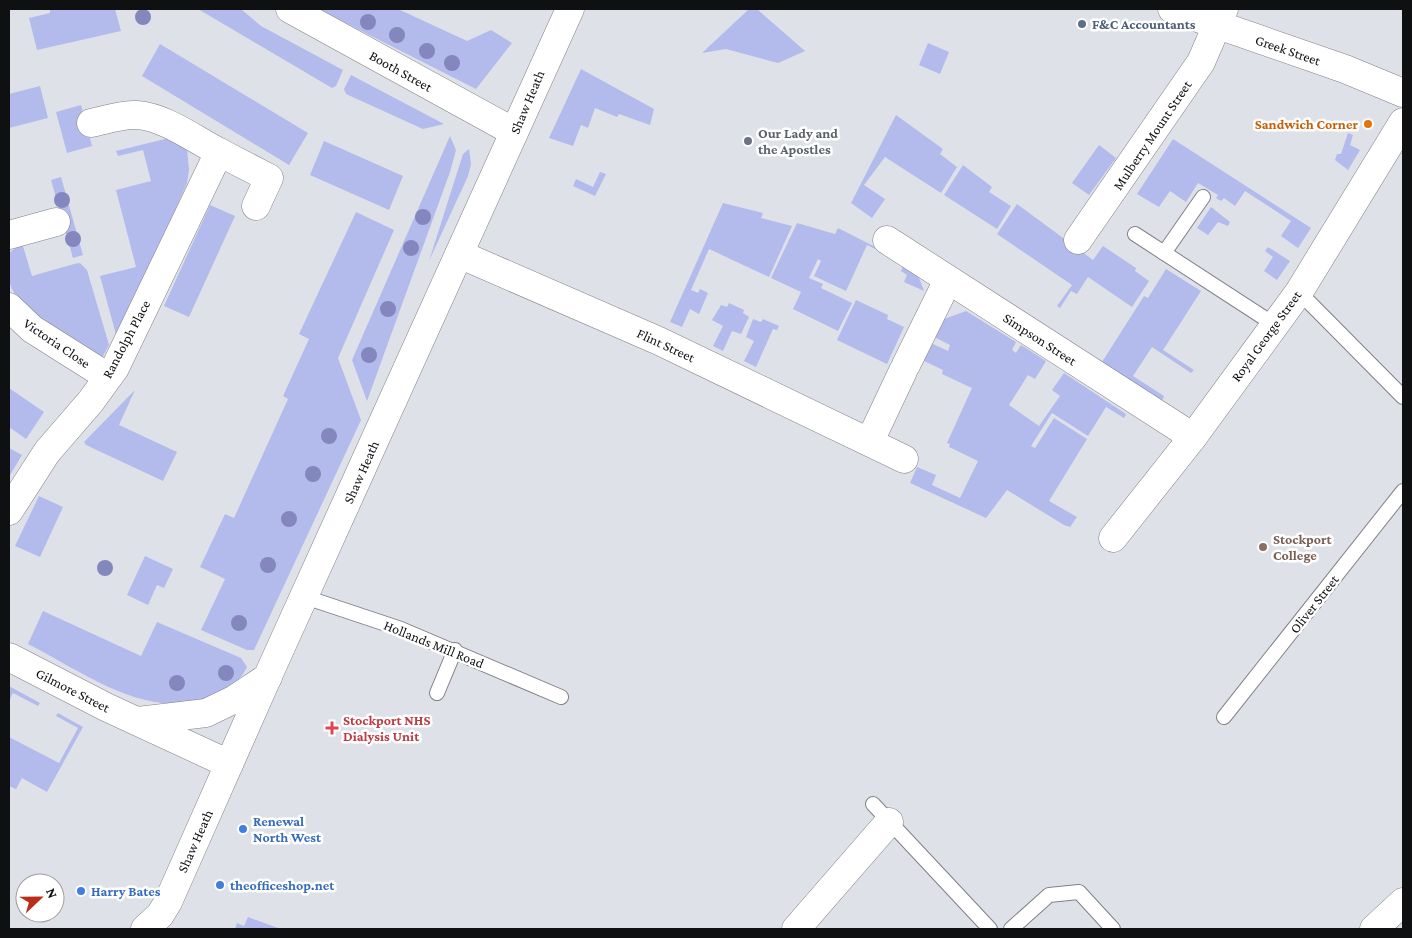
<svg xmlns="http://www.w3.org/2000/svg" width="1412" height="938" viewBox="0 0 1412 938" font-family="'Crimson Pro',serif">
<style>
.green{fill:#b2bbec}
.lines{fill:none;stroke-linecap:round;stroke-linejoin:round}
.lane-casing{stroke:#808188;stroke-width:16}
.street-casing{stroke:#808188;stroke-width:29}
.secondary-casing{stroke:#808188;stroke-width:29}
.highway-casing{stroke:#808188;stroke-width:29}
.lane{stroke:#fff;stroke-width:14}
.street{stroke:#fff;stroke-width:28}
.secondary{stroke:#fff;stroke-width:28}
.highway{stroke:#fff;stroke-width:28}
.tree{fill:#8487bd}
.service-dot{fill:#5c6f8a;stroke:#fff;stroke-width:2}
.food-dot{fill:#e8710a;stroke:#fff;stroke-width:2}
.worship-dot{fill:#6b7280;stroke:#fff;stroke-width:2}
.education-dot{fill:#8d6e63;stroke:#fff;stroke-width:2}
.health-dot{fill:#e0444e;stroke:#fff;stroke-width:2}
.shop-dot{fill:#3f7fe0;stroke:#fff;stroke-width:2}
.labels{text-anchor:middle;stroke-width:5;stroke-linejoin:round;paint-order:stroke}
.service-label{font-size:14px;font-weight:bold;fill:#4e5e75;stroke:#fff;text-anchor:start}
.street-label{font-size:14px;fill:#0f1012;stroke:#fff}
.food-label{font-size:14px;font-weight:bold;fill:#c56008;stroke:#fff;text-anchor:end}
.worship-label{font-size:14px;font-weight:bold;fill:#5b616d;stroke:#fff;text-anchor:start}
.education-label{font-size:14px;font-weight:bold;fill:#785e54;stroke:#fff;text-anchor:start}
.health-label{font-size:14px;font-weight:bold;fill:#be3a42;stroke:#fff;text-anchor:start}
.shop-label{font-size:14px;font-weight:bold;fill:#366cbe;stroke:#fff;text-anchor:start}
</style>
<rect width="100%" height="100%" fill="#dfe1e8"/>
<g class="green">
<polygon points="54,9 115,9 121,31 37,50 29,18 50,13 50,10"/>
<polygon points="198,9 241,9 261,26 343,70 336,86 332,88"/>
<polygon points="318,9 398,9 467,41 491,30 512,43 476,89"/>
<polygon points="749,9 757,9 805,51 778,63 726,49 702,53"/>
<polygon points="928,43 949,52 940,74 919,65"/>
<polygon points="160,44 308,133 289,165 142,76"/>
<polygon points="581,69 654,109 650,125 619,114 617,117 595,108 588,128 581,125 573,146 549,138"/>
<polygon points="351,75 444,124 423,129 346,94 344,89"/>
<polygon points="40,86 48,118 9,128 9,94"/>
<polygon points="81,105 92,146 67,153 56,112"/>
<polygon points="896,115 943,149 940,154 957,167 941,193 885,157 864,185 885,199 872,218 851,203"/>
<polygon points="1348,133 1353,135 1350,145 1360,150 1348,170 1335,160 1337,154 1341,154"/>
<polygon points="450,136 456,150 450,172 367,401 352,360"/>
<polygon points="173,137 187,148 189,170 187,183 118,342 100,276 136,267 116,190 151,181 143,150 118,156 116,151"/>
<polygon points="1173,139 1311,228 1298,248 1281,236 1291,221 1245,191 1235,206 1224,198 1221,201 1216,198 1218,195 1198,183 1186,202 1170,191 1159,207 1137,194"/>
<polygon points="324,141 403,176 389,210 310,175"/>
<polygon points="1099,145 1116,158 1089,195 1072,183"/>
<polygon points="469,149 471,164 468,176 429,261 463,154"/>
<polygon points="963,165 992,187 989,192 1011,206 997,229 944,195"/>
<polygon points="600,172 606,174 595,196 573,186 576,179 593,187"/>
<polygon points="61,177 83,255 73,258 51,180"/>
<polygon points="723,203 763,213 761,218 792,226 769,277 709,249 691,290 698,293 700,289 708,293 699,314 690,309 682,327 670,322"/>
<polygon points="1017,204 1093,260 1103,246 1136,268 1135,271 1149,281 1132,307 1088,277 1077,294 1071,291 1060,308 1057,306 1072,285 997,234"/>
<polygon points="210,205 235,216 189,317 164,306"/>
<polygon points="1211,207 1230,222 1228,226 1218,222 1208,235 1197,228"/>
<polygon points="356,212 394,230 338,358 361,420 254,650 247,650 201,630 225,579 200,567 225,514 234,518 288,399 283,396 309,339 299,334"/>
<polygon points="797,223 835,234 838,228 915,267 924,291 904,282 907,275 901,271 904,263 867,245 846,291 814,276 821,261 818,259 809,278 823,284 821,288 852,303 838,331 793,309 801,292 771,278"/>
<path d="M22,243L32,276L74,264L80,263L87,270L109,345L102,358C76,342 16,313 9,280C7,272 9,262 9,253Z"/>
<polygon points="1268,247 1290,261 1277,280 1264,271 1273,257 1265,251"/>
<polygon points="1166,269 1201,291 1163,350 1194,370 1191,373 1152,347 1133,376 1164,396 1162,401 1102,362 1144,296 1148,298"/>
<polygon points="856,300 888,315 887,319 904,327 887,364 837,340"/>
<polygon points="729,303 744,310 743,313 749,317 741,334 732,331 723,351 713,346 723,326 712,320 721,305 727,307"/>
<polygon points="966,311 1016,342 1012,350 1016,353 1021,345 1046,361 1035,379 1028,375 1009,405 1039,426 1060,396 1052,390 1064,373 1126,414 1124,418 1106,407 1088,436 1052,413 1031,446 1035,448 1054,418 1087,439 1049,501 1077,517 1070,527 1064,525 1007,490 986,518 910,483 917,467 936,475 932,485 960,498 978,461 949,447 950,444 947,443 972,388 942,374 943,370 922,360 931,343 948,351 950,345 934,337 944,319"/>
<polygon points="753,319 761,322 763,319 779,326 777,330 773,329 756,367 744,361 754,341 746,337"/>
<polygon points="9,388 44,412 26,439 9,427"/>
<polygon points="135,390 119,425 177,452 163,481 86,445 84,442"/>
<polygon points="9,448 22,455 9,477"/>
<polygon points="39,496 63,507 40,557 15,546"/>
<polygon points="145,556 173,569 164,588 157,585 148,605 127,595"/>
<path d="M43,611L141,656L157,622L241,658L247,667C241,680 232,686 220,692C155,728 84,672 28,644Z"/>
<polygon points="9,686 40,703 38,706 13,693 9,701"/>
<polygon points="58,713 83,727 47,792 22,778 16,789 9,786 9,737 59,763 78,728 56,716"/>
<polygon points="248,917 278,928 282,929 235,929 237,923 244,926"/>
</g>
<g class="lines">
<g class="lane-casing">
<g id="lane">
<polyline points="1135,234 1275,325"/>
<polyline points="1164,253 1203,197"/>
<polyline points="1299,292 1403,397"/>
<polyline points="305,597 401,629 561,697"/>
<polyline points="437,693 455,650"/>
<polyline points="1224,717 1403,491"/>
<polyline points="873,804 990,929"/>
<polyline points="1011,929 1049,895 1079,892 1113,929"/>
</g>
</g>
<g class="street-casing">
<g id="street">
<polyline points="290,9 514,132"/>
<polyline points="219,152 269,178 256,206"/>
<polyline points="9,235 56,222"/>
<polyline points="887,240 1193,437"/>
<polyline points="1078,240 1201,62 1224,9"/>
<polyline points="459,254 659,341 904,459"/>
<polyline points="9,307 32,329 108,377"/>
<polyline points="906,365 948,280"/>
<polyline points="870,441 903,371"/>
<path d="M9,511L47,452L91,401L115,368L219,152C194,139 165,117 137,115C122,114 106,120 91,123"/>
<polyline points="1113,538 1193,437 1299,292 1403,122"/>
<polyline points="9,657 106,707 229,764"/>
<polyline points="138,721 206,713 235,699 268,677"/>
<polyline points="796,929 889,822"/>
</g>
</g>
<g class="secondary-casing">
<g id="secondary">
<polyline points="1172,9 1345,69 1403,93"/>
<polyline points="145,929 160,915 168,902 272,667 570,9"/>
</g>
</g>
<g class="highway-casing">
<polyline id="highway" points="1374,929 1403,902"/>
</g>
<use href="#lane" class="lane"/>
<use href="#street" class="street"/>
<use href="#secondary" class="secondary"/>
<use href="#highway" class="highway"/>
</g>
<g class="tree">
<circle cx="143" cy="17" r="8"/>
<circle cx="368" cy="22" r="8"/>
<circle cx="397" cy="35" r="8"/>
<circle cx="427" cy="51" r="8"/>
<circle cx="452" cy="63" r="8"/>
<circle cx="62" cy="200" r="8"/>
<circle cx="423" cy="217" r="8"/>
<circle cx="73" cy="239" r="8"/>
<circle cx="411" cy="248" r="8"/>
<circle cx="388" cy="309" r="8"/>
<circle cx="369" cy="355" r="8"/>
<circle cx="329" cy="436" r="8"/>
<circle cx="313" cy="474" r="8"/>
<circle cx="289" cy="519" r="8"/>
<circle cx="268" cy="565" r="8"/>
<circle cx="105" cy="568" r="8"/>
<circle cx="239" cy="623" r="8"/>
<circle cx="226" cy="673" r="8"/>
<circle cx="177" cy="683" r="8"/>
</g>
<circle class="service-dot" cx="1082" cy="24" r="5"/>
<circle class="food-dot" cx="1368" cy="124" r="5"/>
<circle class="worship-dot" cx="748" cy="141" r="5"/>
<circle class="education-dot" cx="1263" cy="547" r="5"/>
<path class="health-dot" d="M329.5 720.5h5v5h5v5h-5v5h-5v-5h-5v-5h5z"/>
<g class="shop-dot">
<circle cx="243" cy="829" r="5"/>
<circle cx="220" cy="885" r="5"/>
<circle cx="81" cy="891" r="5"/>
</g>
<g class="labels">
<g class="service-label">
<text x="1092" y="29">F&amp;C Accountants</text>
</g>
<g class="street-label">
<text transform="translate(1288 50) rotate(19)" y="5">Greek Street</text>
<text transform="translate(401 71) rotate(29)" y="5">Booth Street</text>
<text transform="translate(527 102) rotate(-67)" y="5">Shaw Heath</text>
<text transform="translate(1152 135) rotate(-56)" y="5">Mulberry Mount Street</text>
<text transform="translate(1266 336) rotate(-54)" y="5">Royal George Street</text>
<text transform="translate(126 339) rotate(-62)" y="5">Randolph Place</text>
<text transform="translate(1040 339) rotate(33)" y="5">Simpson Street</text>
<text transform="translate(57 343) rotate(34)" y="5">Victoria Close</text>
<text transform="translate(666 345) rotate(25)" y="5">Flint Street</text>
<text transform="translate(361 472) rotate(-66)" y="5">Shaw Heath</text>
<text transform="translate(1314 604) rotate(-52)" y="5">Oliver Street</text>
<text transform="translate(434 644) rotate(22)" y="5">Hollands Mill Road</text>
<text transform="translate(73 690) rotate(27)" y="5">Gilmore Street</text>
<text transform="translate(195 841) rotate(-66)" y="5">Shaw Heath</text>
</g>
<g class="food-label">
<text x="1358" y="129">Sandwich Corner</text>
</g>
<g class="worship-label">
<text x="758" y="138">Our Lady and<tspan x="758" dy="16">the Apostles</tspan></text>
</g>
<g class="education-label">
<text x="1273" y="544">Stockport<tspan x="1273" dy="16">College</tspan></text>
</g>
<g class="health-label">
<text x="343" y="725">Stockport NHS<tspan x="343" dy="16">Dialysis Unit</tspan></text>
</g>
<g class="shop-label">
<text x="253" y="826">Renewal<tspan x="253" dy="16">North West</tspan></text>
<text x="230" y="890">theofficeshop.net</text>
<text x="91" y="896">Harry Bates</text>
</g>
</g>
<rect width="1412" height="938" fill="none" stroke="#0f1012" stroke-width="20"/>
<g transform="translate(40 898) rotate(68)"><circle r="24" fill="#ffffff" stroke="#9f9fa0"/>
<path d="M0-4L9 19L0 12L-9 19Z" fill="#b92d1a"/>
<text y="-8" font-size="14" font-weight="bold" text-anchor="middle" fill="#0f1012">N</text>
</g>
</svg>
